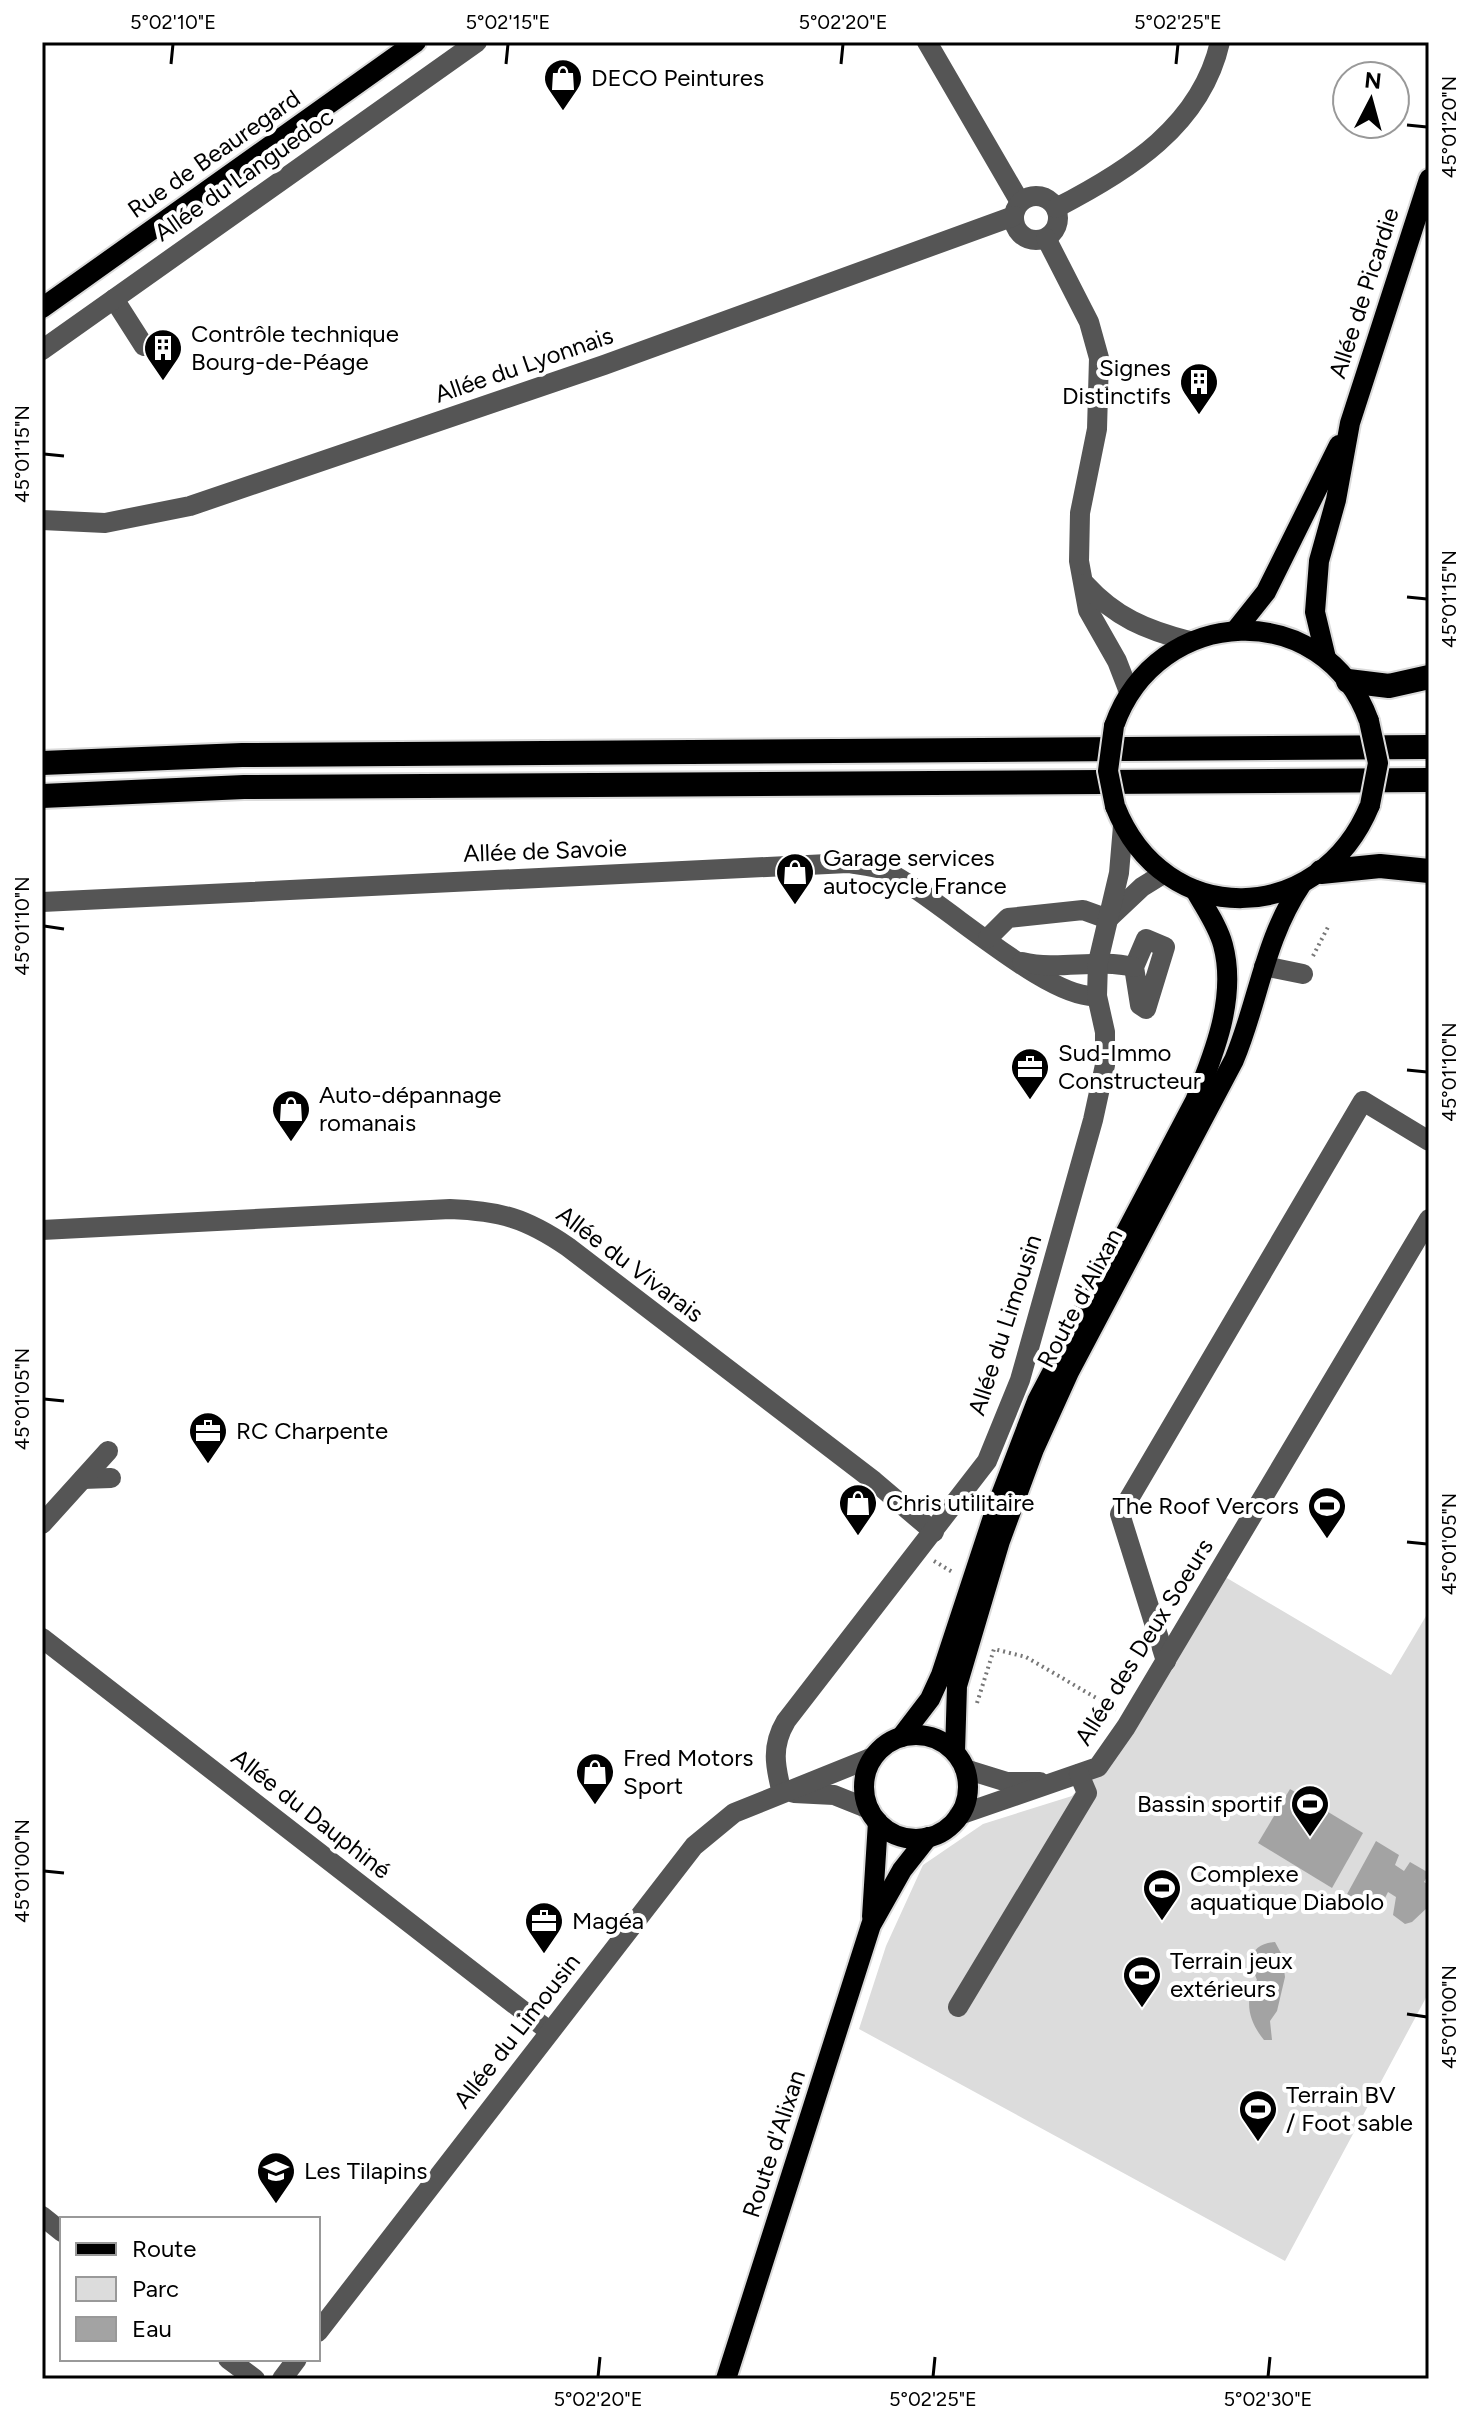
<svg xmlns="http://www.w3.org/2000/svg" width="1471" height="2421" viewBox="0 0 1471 2421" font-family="Figtree,sans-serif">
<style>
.green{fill:#dcdcdc}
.water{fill:#a3a3a3}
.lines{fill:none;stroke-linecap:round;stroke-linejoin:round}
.major-casing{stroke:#dbdbdb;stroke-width:24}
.highway-casing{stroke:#dbdbdb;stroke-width:28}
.path{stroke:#777;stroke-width:4;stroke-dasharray:2 4;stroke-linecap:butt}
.minor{stroke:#555;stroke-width:20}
.major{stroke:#000;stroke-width:20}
.highway{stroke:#000;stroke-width:24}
.major-bridge-casing{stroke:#dbdbdb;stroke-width:24;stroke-linecap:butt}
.major-bridge{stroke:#000;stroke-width:20}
.ticks{fill:none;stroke:#000;stroke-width:3}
.labels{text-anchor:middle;stroke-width:8;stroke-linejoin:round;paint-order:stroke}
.poi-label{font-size:24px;fill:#000;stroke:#fff;text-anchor:start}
.street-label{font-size:24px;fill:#000;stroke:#fff}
.neatline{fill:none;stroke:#000;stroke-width:3}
.ticks-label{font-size:20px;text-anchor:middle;fill:#000}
</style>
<rect width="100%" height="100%" fill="#fff"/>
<polygon class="green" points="1210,1568 1391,1675 1429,1611 1429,1992 1285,2261 859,2029 886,1946 923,1865 983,1824 1072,1796 1098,1767"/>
<g class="water">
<polygon points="1290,1789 1363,1833 1332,1888 1258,1843"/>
<polygon points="1376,1841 1399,1855 1395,1865 1404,1871 1410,1862 1429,1873 1424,1882 1429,1885 1429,1906 1412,1922 1405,1924 1393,1915 1396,1897 1388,1892 1377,1914 1346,1896"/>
<path d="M1275,1942L1282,1955L1285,1977L1277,2011L1270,2021L1272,2040H1264C1249,2022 1243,2000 1257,1980L1250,1962C1253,1948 1262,1943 1275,1942Z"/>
</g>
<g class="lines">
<g class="major-casing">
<g id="major">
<polyline points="42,308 416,42"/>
<polyline points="1235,631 1266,592 1339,445"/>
<polyline points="1326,658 1315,612 1319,561 1336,500 1350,423 1429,179"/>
<path d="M1114,726C1157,604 1324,596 1369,721"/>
<path d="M1115,806C1164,931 1320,927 1370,805"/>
<circle cx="916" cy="1787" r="52"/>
<path d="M901,1737L930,1699L941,1675L996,1508L1037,1401L1195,1101C1214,1054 1237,997 1223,945C1218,926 1205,908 1195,890"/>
<path d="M955,1752L957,1686L1000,1541L1034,1449L1069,1372L1234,1060C1259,1000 1264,940 1301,885"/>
<polyline points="872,1917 878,1822"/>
<polyline points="726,2379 871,1925 902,1870 928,1837"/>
</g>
</g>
<g class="highway-casing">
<g id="highway">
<polyline points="1348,681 1389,686 1429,677"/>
<polyline points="42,763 242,755 1429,747"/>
<polyline points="42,796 244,787 1429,780"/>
<polyline points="1321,872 1380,866 1429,871"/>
</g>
</g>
<g class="path">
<polyline points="1313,956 1328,927"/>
<polyline points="934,1561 954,1573"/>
<polyline points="977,1703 994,1649 1026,1657 1117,1710"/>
</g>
<g class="minor">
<polyline points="927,42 1020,202"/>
<circle cx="1036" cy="218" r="22"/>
<path d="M1056,208C1128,171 1201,126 1220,42"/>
<polyline points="1046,238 1089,322 1099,358 1097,429 1080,513 1079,561 1088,610 1117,661 1129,692"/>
<polyline points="114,299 144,346"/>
<polyline points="42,350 477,42"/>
<polyline points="42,520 105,523 190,506 604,365 1014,216"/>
<path d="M1085,584C1115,617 1146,630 1189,641"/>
<path d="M42,902L848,863C859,865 874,866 884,870C937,895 1047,1001 1097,996"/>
<polyline points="1108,919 1142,887 1163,874"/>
<polyline points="988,938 1008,918 1083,910 1108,919"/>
<polygon points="1146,939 1165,947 1146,1009 1140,1005 1134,967"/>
<path d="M1022,962C1060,971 1095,958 1134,967"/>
<polyline points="1264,966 1303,974"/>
<path d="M42,1230L450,1209C500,1211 526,1218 568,1247L874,1481L934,1532"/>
<polyline points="83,1479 111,1478"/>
<polyline points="42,1524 108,1451"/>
<polyline points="42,1638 549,2031"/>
<polyline points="1166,1661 1120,1514 1363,1101 1429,1141"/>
<polyline points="965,1769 1007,1782 1040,1782"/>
<path d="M782,1793C775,1766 771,1746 786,1721L987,1461L1020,1380L1093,1120L1105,1065V1032L1097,996L1098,962L1119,873L1123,826"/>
<polyline points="794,1793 834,1795 869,1809"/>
<polyline points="959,1815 1098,1767 1126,1727 1429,1219"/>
<polyline points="958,2007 1087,1793 1079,1774"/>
<polyline points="42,2216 62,2232"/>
<polyline points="318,2332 694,1846 734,1813 873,1757"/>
<polyline points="228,2359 255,2379"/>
<polyline points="282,2379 297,2359"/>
</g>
<use href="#major" class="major"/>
<use href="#highway" class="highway"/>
<g class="major-bridge-casing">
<g id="major-bridge">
<polyline points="1369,721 1378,763 1370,805"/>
<polyline points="1114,726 1108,771 1115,806"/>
</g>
</g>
<use href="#major-bridge" class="major-bridge"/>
</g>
<path class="ticks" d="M171,64L173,44M506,64L508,44M841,64L843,44M1176,64L1178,44M1407,125L1427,127M44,454L64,456M1407,597L1427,599M44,926L64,929M1407,1070L1427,1072M44,1399L64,1401M1407,1542L1427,1544M44,1871L64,1873M1407,2014L1427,2017M598,2377L600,2357M933,2377L935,2357M1268,2377L1270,2357"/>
<defs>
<g id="shop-pin" transform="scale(2)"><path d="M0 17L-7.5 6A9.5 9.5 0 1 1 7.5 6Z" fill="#000" stroke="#fff"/><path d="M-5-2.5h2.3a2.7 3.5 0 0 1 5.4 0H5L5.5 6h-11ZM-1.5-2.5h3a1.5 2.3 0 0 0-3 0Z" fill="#fff"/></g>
<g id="building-pin" transform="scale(2)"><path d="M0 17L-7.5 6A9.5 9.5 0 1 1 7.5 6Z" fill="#000" stroke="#fff"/><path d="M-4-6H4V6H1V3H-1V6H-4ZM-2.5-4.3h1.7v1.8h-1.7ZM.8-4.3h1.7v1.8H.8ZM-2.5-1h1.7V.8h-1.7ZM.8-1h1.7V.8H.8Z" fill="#fff"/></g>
<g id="office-pin" transform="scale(2)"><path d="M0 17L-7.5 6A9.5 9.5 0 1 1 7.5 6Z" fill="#000" stroke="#fff"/><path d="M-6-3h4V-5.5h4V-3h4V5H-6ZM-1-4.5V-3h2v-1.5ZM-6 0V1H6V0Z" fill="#fff"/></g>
<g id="stadium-pin" transform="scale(2)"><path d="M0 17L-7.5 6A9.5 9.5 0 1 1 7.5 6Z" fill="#000" stroke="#fff"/><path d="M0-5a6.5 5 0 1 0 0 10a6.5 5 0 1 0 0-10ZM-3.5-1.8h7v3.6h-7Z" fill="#fff"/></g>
<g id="school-pin" transform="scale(2)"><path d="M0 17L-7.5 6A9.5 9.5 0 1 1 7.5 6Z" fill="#000" stroke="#fff"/><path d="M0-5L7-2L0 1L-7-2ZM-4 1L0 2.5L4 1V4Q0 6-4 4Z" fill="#fff"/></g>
</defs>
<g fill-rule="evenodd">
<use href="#shop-pin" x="563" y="78"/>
<use href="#building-pin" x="163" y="348"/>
<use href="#building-pin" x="1199" y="382"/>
<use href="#shop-pin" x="795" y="872"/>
<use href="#office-pin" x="1030" y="1067"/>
<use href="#shop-pin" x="291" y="1109"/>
<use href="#office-pin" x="208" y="1431"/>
<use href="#shop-pin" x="858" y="1503"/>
<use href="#stadium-pin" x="1327" y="1506"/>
<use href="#shop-pin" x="595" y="1772"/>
<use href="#stadium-pin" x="1310" y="1804"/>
<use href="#stadium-pin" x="1162" y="1888"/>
<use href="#office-pin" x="544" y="1921"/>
<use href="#stadium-pin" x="1142" y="1975"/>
<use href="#stadium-pin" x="1258" y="2109"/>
<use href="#school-pin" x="276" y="2171"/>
</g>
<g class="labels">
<g class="poi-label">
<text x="591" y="86">DECO Peintures</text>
<text x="191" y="342">Contrôle technique<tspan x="191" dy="28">Bourg-de-Péage</tspan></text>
<text x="1171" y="376" text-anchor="end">Signes<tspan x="1171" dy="28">Distinctifs</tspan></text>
<text x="823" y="866">Garage services<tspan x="823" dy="28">autocycle France</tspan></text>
<text x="1058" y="1061">Sud-Immo<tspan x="1058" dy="28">Constructeur</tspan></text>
<text x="319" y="1103">Auto-dépannage<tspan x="319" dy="28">romanais</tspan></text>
<text x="236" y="1439">RC Charpente</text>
<text x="886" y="1511">Chris utilitaire</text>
<text x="1299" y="1514" text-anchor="end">The Roof Vercors</text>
<text x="623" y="1766">Fred Motors<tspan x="623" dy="28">Sport</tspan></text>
<text x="1282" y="1812" text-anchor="end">Bassin sportif</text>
<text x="1190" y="1882">Complexe<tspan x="1190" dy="28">aquatique Diabolo</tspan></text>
<text x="572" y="1929">Magéa</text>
<text x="1170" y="1969">Terrain jeux<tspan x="1170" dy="28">extérieurs</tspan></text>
<text x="1286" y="2103">Terrain BV<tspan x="1286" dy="28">/ Foot sable</tspan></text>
<text x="304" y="2179">Les Tilapins</text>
</g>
<g class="street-label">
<text transform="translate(214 154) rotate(-35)" y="8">Rue de Beauregard</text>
<text transform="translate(244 175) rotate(-35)" y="8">Allée du Languedoc</text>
<text transform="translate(1364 293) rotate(-72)" y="8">Allée de Picardie</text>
<text transform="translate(524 365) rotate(-19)" y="8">Allée du Lyonnais</text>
<text transform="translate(545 851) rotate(-2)" y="8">Allée de Savoie</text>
<text transform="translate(630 1264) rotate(37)" y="8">Allée du Vivarais</text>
<text transform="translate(1080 1298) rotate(-62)" y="8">Route d'Alixan</text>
<text transform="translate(1005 1325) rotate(-72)" y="8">Allée du Limousin</text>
<text transform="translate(1144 1642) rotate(-58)" y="8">Allée des Deux Soeurs</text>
<text transform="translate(311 1814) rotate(38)" y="8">Allée du Dauphiné</text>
<text transform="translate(517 2031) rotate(-52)" y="8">Allée du Limousin</text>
<text transform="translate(774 2144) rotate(-72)" y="8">Route d'Alixan</text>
</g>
</g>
<rect width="1471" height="2421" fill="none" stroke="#ffffff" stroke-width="88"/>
<rect x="60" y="2217" width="260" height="144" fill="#ffffff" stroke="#999999" stroke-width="2"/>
<rect x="76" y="2243" width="40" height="12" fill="#000000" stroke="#999999" stroke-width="2"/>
<text x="132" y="2257" font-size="24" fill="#000000">Route</text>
<rect x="76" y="2277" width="40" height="24" fill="#dcdcdc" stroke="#999999" stroke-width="2"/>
<text x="132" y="2297" font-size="24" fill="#000000">Parc</text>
<rect x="76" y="2317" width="40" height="24" fill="#a3a3a3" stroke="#999999" stroke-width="2"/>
<text x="132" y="2337" font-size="24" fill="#000000">Eau</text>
<g transform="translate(1371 100) rotate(6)"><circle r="38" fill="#ffffff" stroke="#999999" stroke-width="2"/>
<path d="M0-6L14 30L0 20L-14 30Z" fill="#000000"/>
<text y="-12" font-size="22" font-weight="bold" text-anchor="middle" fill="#000000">N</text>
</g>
<rect x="44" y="44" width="1383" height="2333" class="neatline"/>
<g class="ticks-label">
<text x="173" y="29">5°02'10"E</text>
<text x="508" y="29">5°02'15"E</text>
<text x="843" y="29">5°02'20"E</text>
<text x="1178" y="29">5°02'25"E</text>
<text transform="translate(1449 127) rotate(-90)" y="7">45°01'20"N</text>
<text transform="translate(22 454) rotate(-90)" y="7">45°01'15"N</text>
<text transform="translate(1449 599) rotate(-90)" y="7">45°01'15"N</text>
<text transform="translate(22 926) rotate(-90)" y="7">45°01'10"N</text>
<text transform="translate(1449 1072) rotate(-90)" y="7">45°01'10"N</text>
<text transform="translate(22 1399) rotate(-90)" y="7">45°01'05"N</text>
<text transform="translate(1449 1544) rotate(-90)" y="7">45°01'05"N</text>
<text transform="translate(22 1871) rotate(-90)" y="7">45°01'00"N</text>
<text transform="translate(1449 2017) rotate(-90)" y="7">45°01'00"N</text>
<text x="598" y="2406">5°02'20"E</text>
<text x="933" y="2406">5°02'25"E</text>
<text x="1268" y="2406">5°02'30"E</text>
</g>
</svg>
